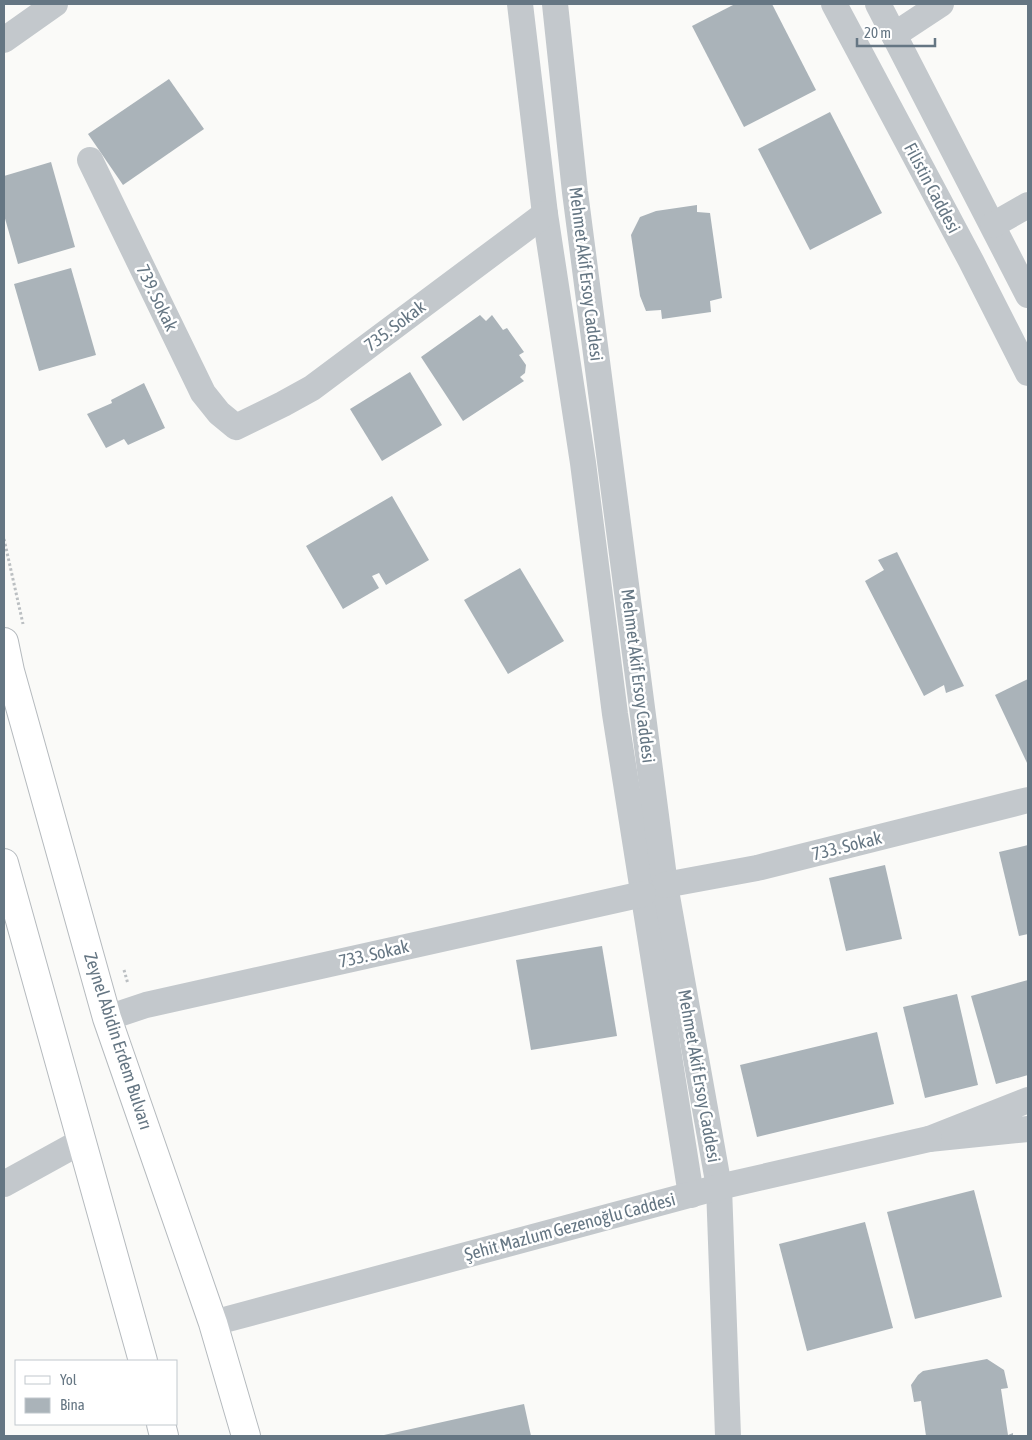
<svg xmlns="http://www.w3.org/2000/svg" width="1032" height="1440" viewBox="0 0 1032 1440" font-family="'Asap Condensed',sans-serif">
<style>
.building{fill:#aab3b9}
.lines{fill:none;stroke-linecap:round;stroke-linejoin:round}
.major-casing{stroke:#b5babe;stroke-width:30}
.path{stroke:#bbbfc2;stroke-width:3;stroke-dasharray:2.5 2.5;stroke-linecap:butt}
.minor{stroke:#c3c8cc;stroke-width:26}
.major{stroke:#fff;stroke-width:28}
.labels{text-anchor:middle;stroke-width:5;stroke-linejoin:round;paint-order:stroke}
.street-label{font-size:18px;fill:#657683;stroke:#fff}
</style>
<rect width="100%" height="100%" fill="#fafaf8"/>
<g class="building">
<polygon points="735,4 772,4 816,90 744,127 692,26"/>
<polygon points="169,79 204,129 123,185 88,134"/>
<polygon points="830,112 882,213 810,250 758,149"/>
<polygon points="51,162 75,247 18,264 4,215 4,176"/>
<polygon points="697,205 697,212 710,213 722,298 710,301 711,312 662,319 661,310 646,311 640,296 631,235 640,217 656,211"/>
<polygon points="71,268 96,355 39,371 14,284"/>
<polygon points="480,315 486,321 492,315 503,330 507,328 524,352 519,355 526,365 525,373 520,377 524,381 463,421 421,357"/>
<polygon points="410,372 442,425 382,461 350,409"/>
<polygon points="144,383 165,428 128,445 124,439 106,448 87,414 112,403 111,400"/>
<polygon points="392,496 429,560 386,585 379,573 372,576 379,588 343,609 306,546"/>
<polygon points="897,552 964,686 946,693 944,685 924,696 865,581 884,570 878,560"/>
<polygon points="520,568 564,641 508,674 464,600"/>
<polygon points="1028,679 1028,765 995,695"/>
<polygon points="1028,845 1028,934 1019,936 999,852"/>
<polygon points="885,865 902,939 846,951 829,878"/>
<polygon points="602,946 617,1036 531,1050 516,960"/>
<polygon points="1028,980 1028,1075 996,1084 971,996"/>
<polygon points="957,994 978,1085 925,1098 903,1007"/>
<polygon points="877,1032 894,1104 757,1137 740,1065"/>
<polygon points="974,1190 1002,1297 915,1319 887,1212"/>
<polygon points="865,1222 893,1328 807,1351 779,1244"/>
<polygon points="987,1359 1004,1370 1008,1388 1001,1389 1008,1435 1013,1433 1013,1436 926,1436 921,1401 914,1402 911,1385 918,1375 923,1371"/>
<polygon points="524,1404 531,1436 384,1436 384,1435"/>
</g>
<g class="lines">
<g class="major-casing">
<g id="major">
<polyline points="4,642 10,671 107,1018 213,1323 246,1436"/>
<polyline points="4,863 143,1361"/>
<polyline points="161,1424 164,1436"/>
</g>
</g>
<g class="path">
<polyline points="4,539 23,624"/>
<polyline points="124,970 128,984"/>
</g>
<g class="minor">
<polyline points="520,4 545,214 583,463 615,714 691,1195"/>
<polyline points="555,4 575,192 665,885 719,1187 728,1436"/>
<polyline points="834,4 970,259 1028,373"/>
<polyline points="878,4 1028,295"/>
<polyline points="894,35 941,4"/>
<polyline points="4,40 55,4"/>
<polyline points="90,160 203,393 219,413 236,427 283,404 312,388 545,214"/>
<polyline points="993,225 1028,205"/>
<polyline points="665,885 757,868 1028,800"/>
<polyline points="107,1018 146,1005 643,894"/>
<polyline points="1028,1100 929,1139 1028,1129"/>
<polyline points="4,1184 82,1141"/>
<polyline points="213,1323 719,1187 929,1139"/>
</g>
<use href="#major" class="major"/>
</g>
<g class="labels">
<g class="street-label">
<text transform="translate(932 188) rotate(62)" y="6">Filistin Caddesi</text>
<text transform="translate(586 274) rotate(83)" y="6">Mehmet Akif Ersoy Caddesi</text>
<text transform="translate(157 298) rotate(64)" y="6">739. Sokak</text>
<text transform="translate(395 326) rotate(-37)" y="6">735. Sokak</text>
<text transform="translate(638 676) rotate(83)" y="6">Mehmet Akif Ersoy Caddesi</text>
<text transform="translate(847 846) rotate(-14)" y="6">733. Sokak</text>
<text transform="translate(374 954) rotate(-13)" y="6">733. Sokak</text>
<text transform="translate(118 1041) rotate(72)" y="6">Zeynel Abidin Erdem Bulvarı</text>
<text transform="translate(699 1076) rotate(80)" y="6">Mehmet Akif Ersoy Caddesi</text>
<text transform="translate(570 1227) rotate(-15)" y="6">Şehit Mazlum Gezenoğlu Caddesi</text>
</g>
</g>
<rect width="1032" height="1440" fill="none" stroke="#657683" stroke-width="10"/>
<rect x="15" y="1360" width="162" height="65" fill="#ffffff" stroke="#c1c8cd"/>
<rect x="25" y="1376" width="25" height="8" fill="#ffffff" stroke="#c1c8cd"/>
<text x="60" y="1385" font-size="15" fill="#657683">Yol</text>
<rect x="25" y="1398" width="25" height="15" fill="#aab3b9" stroke="#c1c8cd"/>
<text x="60" y="1410" font-size="15" fill="#657683">Bina</text>
<path d="M857 38v8h78v-8" fill="none" stroke="#657683" stroke-width="2.5"/>
<text x="864" y="38" font-size="15" fill="#657683" stroke="#ffffff" stroke-width="4" paint-order="stroke">20 m</text>
</svg>
